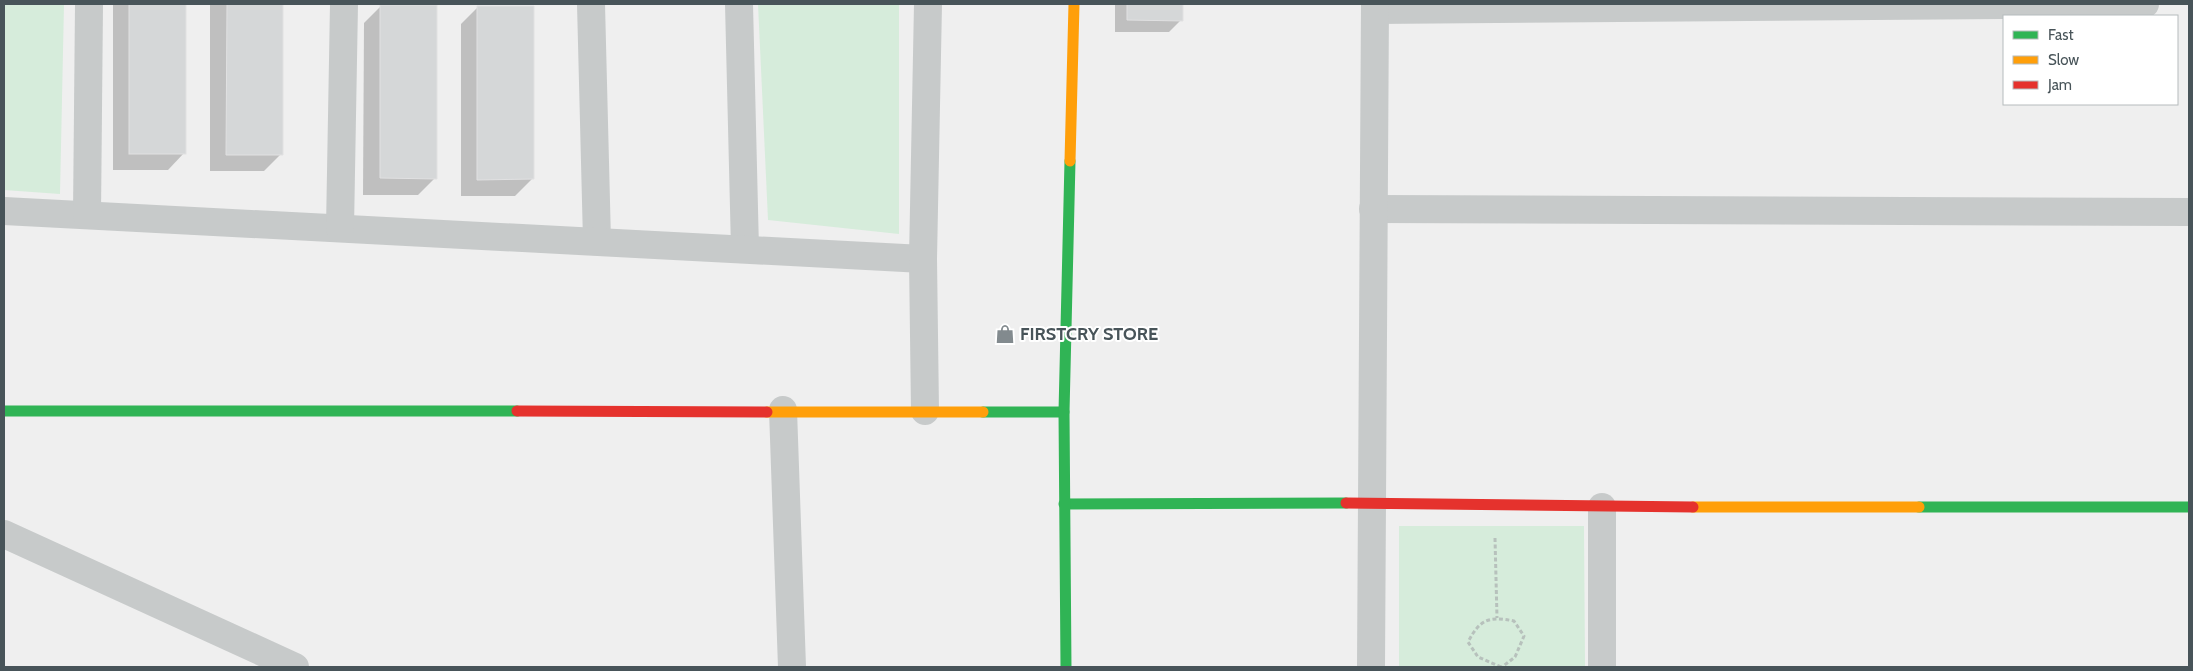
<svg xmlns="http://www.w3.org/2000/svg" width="2193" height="671" viewBox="0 0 2193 671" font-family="Cabin,sans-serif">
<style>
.green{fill:#d6ecdb}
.shadow{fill:#0003}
.building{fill:#d5d7d8;stroke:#e1e1e2}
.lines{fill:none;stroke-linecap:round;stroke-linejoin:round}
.path{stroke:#b7c1bc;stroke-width:3;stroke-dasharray:4 2.5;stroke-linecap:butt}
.street{stroke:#c7caca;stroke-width:28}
.fast{stroke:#30b455;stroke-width:11}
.slow{stroke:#ff9f0a;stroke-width:11}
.jam{stroke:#e5322d;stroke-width:11}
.labels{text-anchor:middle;stroke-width:4;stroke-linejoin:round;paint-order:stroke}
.poi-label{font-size:18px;font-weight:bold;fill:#485459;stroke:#fff;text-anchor:start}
</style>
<rect width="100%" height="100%" fill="#efefef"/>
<g class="green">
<polygon points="4,4 64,4 60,194 4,190"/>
<polygon points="758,4 899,4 899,234 768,220"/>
<polygon points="1399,526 1584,526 1585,667 1399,667"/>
</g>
<g class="shadow">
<polygon points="113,4 184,4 184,153 168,170 113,170"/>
<polygon points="210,4 282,4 281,154 264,171 210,171"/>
<polygon points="1115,4 1181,4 1181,20 1169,32 1115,32"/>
<polygon points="381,6 435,178 418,195 363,195 364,23"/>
<polygon points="478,7 532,179 515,196 461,196 461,24"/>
</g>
<g class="building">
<rect x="129" y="4" width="57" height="150"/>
<polygon points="227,4 283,4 283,155 226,155"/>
<polygon points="1127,4 1183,4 1183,21 1127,20"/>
<polygon points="380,5 437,5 437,179 380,178"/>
<polygon points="477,6 534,6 534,179 477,180"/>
</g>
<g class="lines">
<g class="path">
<polyline points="1495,538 1497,618"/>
<path d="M1501,667L1478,657L1468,642C1480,619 1489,616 1514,621L1524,636L1515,657L1502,667"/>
</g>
<g class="street">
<polyline points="591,4 597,241"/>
<polyline points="739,4 745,249"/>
<polyline points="1375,10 2145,4"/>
<polyline points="1373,209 2189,212"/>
<polyline points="4,211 923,259"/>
<polyline points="87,215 89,4"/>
<polyline points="340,228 344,4"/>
<polyline points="783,410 792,667"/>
<polyline points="925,411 923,259 928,4"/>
<polyline points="4,534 295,667"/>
<polyline points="1371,667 1375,4"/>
<polyline points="1602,667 1602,507"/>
</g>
<g class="fast">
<polyline points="4,411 517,411"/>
<polyline points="983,412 1064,412"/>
<polyline points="1064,504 1346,503"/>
<polyline points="1919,507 2189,507"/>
<polyline points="1066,667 1064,412 1070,161"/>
</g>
<g class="slow">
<polyline points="1070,161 1074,4"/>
<polyline points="767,412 983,412"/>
<polyline points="1693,507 1919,507"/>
</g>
<g class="jam">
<polyline points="517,411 767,412"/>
<polyline points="1346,503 1693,507"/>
</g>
</g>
<defs>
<g id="shop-bare" transform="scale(1.5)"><path d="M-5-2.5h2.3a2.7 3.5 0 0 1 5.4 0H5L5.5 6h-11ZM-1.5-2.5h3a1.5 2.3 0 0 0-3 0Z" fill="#828a8e" stroke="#fff" stroke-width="2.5" paint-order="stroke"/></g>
</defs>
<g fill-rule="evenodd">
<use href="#shop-bare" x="1005" y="334"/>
</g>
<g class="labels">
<g class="poi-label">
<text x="1020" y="340">FIRSTCRY STORE</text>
</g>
</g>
<rect width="2193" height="671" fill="none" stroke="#485459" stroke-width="10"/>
<rect x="2003" y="15" width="175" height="90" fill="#ffffff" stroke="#b6bbbd"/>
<rect x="2013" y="31" width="25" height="8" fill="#30b455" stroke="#b6bbbd"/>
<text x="2048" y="40" font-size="15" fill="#485459">Fast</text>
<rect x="2013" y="56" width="25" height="8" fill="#ff9f0a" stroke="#b6bbbd"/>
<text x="2048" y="65" font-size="15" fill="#485459">Slow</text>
<rect x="2013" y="81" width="25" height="8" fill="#e5322d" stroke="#b6bbbd"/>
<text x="2048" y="90" font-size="15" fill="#485459">Jam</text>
</svg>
